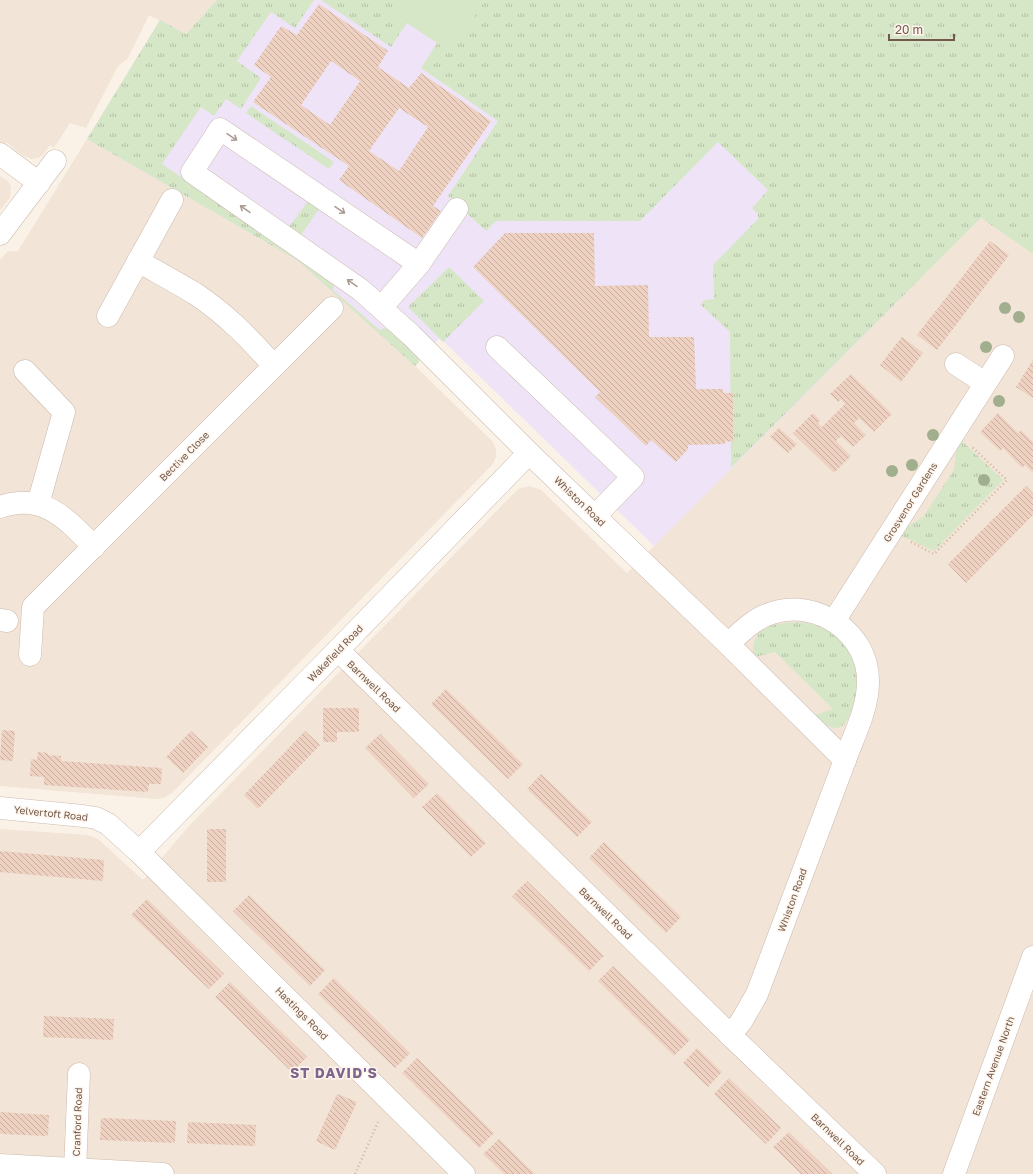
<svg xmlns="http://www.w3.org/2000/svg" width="1033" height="1174" viewBox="0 0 1033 1174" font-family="'Golos Text',sans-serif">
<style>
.residential{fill:#f2e4d6}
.education{fill:#efe4f7}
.grass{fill:url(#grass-tufts)}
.pitch{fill:#d6e7c7}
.building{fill:url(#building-back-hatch);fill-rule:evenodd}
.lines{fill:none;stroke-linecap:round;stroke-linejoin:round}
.minor-casing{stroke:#ccbaae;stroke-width:23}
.path{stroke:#d3b4a4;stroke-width:2.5;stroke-dasharray:1 3;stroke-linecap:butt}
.minor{stroke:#fff;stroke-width:22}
.tree{fill:#a1af8e}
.oneway{stroke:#ab9b94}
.labels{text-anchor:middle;stroke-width:3;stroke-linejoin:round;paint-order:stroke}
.street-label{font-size:10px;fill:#73594d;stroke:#fef6ed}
.district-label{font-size:14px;font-weight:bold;letter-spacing:1px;fill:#7f668f;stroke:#fef6ed}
</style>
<defs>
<pattern id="grass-tufts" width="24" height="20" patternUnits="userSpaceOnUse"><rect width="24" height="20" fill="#d6e7c7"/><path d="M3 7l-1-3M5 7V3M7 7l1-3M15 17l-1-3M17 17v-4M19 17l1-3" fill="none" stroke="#b2bea4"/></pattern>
<pattern id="building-back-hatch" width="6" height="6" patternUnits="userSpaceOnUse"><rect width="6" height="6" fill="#eed1c1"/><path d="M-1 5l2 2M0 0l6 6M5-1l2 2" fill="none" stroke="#c5ad9f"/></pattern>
</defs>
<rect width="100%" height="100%" fill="#fbf2e7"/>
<g class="residential">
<polygon points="0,0 217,0 186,34 149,15 128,58 118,66 86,128 70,123 54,148 50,145 43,155 38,158 32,159 23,156 6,142 0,149"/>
<polygon points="87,139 297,260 410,361 493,442 496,450 496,457 492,465 172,793 164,798 156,799 0,786 0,260 8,251 18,251"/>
<polygon points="0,176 8,181 11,187 10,198 0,210"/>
<polygon points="981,218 1033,254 1033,1174 0,1174 0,829 88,835 98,839 143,880 188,827 518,489 529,486 541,490 627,573"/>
</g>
<polygon class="education" points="217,0 824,0 981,218 654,546 440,338 419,359 419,362 415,366 297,260 87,139 160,20 186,34"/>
<g class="grass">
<polygon points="217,0 314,0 295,28 271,12 237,61 261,78 241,109 226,99 214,116 201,107 162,164 331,280 334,285 333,290 380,330 384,328 390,330 419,359 419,362 415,366 297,260 87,139 160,20 186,34"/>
<polygon points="321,0 407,0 396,16 407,23 391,47"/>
<polygon points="485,0 1033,0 1033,254 981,218 731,468 730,332 701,305 704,300 714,299 713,265 758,219 758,214 752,208 768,190 718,142 640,221 496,221 486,231 448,196 498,121 421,68 437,43 451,52"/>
<polygon points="251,106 334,162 329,169 246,113"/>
<polygon points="308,201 319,209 301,235 289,227"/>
<polygon points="449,267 484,301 443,342 408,307"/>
<polygon points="961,440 1003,480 934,551 902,536 908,526 923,517 954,470 957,448"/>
<path d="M794,622C827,622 855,645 857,679C858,691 855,702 851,712C848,720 844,728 835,728C827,728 820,719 815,715L833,709L775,652L755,657L753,653C752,627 773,624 794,622Z"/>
</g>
<polygon class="pitch" points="407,0 485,0 451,52 396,16"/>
<g class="building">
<path d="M319,4L388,51L378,67L409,88L421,73L491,121L433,206L441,211L422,238L339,180L349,166L253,102L271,77L254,65L281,26L297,35ZM331,61L360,81L330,125L301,105ZM399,108L428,127L399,171L369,151Z"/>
<polygon points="505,233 594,233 595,286 648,285 649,337 694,337 696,389 723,389 723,393 733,393 733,442 725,441 725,444 688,445 688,449 676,462 651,440 646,446 595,397 600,392 473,267"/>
<polygon points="990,241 1009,255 937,350 917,335"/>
<polygon points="902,337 923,353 901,382 880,365"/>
<polygon points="1033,360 1033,398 1016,387"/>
<polygon points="851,374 892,414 874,432 859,418 854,423 866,435 853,447 841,436 836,441 851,456 834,473 793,433 813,413 820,420 818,423 822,427 845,404 841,399 838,402 830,394"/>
<polygon points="998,413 1018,433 1021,430 1033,442 1033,473 1025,465 1022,468 1003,448 1000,451 980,432"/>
<polygon points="779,428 797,444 788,453 770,437"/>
<polygon points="1026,486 1033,493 1033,515 966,583 948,564"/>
<polygon points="446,689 523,764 508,779 431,704"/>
<polygon points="323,708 359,708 359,732 337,732 337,742 323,742"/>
<polygon points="2,730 15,731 13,761 0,760"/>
<polygon points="191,731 208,747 183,773 166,757"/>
<polygon points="305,731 320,745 258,809 244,795"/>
<polygon points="380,734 429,784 414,798 365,748"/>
<polygon points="38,752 48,753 48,755 61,756 61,761 162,768 161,784 149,784 148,792 44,785 44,777 30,776 31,759 37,760"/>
<polygon points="541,774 592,822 577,837 527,789"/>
<polygon points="437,793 486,843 471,857 422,807"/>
<rect x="207" y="829" width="19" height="53"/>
<polygon points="604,842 681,917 666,933 589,858"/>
<polygon points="0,851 104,860 103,881 0,872"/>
<polygon points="527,881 604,956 589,971 512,896"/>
<polygon points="249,895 325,970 310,986 233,911"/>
<polygon points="147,899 224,974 209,989 131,915"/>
<polygon points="613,966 690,1040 674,1056 598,981"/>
<polygon points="334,978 410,1053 395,1068 318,994"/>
<polygon points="230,982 307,1057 292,1072 215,997"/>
<polygon points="44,1016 114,1019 113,1040 43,1037"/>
<polygon points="697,1048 722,1072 708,1087 683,1063"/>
<polygon points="417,1058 494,1133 479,1148 402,1073"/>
<polygon points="729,1078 781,1128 766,1144 714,1094"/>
<polygon points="337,1094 357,1102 335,1150 316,1141"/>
<polygon points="0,1112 49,1115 48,1136 0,1134"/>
<polygon points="101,1118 176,1121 175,1143 100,1140"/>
<polygon points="188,1122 256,1125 255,1146 187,1143"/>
<polygon points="789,1132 832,1174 801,1174 773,1147"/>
<polygon points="499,1139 535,1174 504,1174 483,1154"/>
</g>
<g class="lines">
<g class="minor-casing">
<g id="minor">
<polyline points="0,154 39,183"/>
<polyline points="0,234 55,161"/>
<path d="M138,261C157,272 176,282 194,293C225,313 250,339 274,366"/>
<polyline points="419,264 457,209"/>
<polyline points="381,308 419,264 220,129 192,172 361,290 411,335 529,453 728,644 845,760 757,994 741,1022 730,1035"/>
<polyline points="108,316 172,200"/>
<polyline points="497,347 633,477 595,516"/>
<polyline points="956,364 985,383"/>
<polyline points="25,371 64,412 38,504"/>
<path d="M0,507C43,492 67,519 94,547"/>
<polyline points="0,620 7,621"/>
<polyline points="834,621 1003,356"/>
<path d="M728,644C741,632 755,618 772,613C818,598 869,634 868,682C868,709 854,735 845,760"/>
<polyline points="338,650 730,1035 875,1174"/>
<polyline points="30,655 33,607 332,308"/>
<polyline points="0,808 83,816 96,818 108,824 139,852 464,1174"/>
<polyline points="139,852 338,650 529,453"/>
<polyline points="79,1074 75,1170 79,1174"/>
<polyline points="0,1165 163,1174"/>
<polyline points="954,1174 1033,957"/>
</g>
</g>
<g class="path">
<polyline points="911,542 934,554 1007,480 971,446"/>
<polyline points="355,1174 379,1120"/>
</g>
<use href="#minor" class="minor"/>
</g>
<g class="tree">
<circle cx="1005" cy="308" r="6"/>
<circle cx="1019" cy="317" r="6"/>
<circle cx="986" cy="347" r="6"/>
<circle cx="999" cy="401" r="6"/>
<circle cx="933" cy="435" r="6"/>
<circle cx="912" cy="465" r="6"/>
<circle cx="892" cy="471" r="6"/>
<circle cx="984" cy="480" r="6"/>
</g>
<defs><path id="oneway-shaft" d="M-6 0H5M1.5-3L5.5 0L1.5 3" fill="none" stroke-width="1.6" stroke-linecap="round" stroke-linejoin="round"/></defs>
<g class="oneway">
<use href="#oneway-shaft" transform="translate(232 137) rotate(34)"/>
<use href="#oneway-shaft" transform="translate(245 209) rotate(-145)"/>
<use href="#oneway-shaft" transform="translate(340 210) rotate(34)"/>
<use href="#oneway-shaft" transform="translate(352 283) rotate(-145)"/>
</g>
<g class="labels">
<g class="street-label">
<text transform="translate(184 456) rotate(-45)" y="4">Bective Close</text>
<text transform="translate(580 501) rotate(44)" y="4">Whiston Road</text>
<text transform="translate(910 502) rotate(-58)" y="4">Grosvenor Gardens</text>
<text transform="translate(335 653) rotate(-46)" y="4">Wakefield Road</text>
<text transform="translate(374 686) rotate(44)" y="4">Barnwell Road</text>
<text transform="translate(51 813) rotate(6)" y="4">Yelvertoft Road</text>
<text transform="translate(792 900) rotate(-70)" y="4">Whiston Road</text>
<text transform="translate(606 913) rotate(44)" y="4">Barnwell Road</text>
<text transform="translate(302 1013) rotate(45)" y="4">Hastings Road</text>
<text transform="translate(993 1066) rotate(-70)" y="4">Eastern Avenue North</text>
<text transform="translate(77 1122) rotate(-88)" y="4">Cranford Road</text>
<text transform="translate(838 1139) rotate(44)" y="4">Barnwell Road</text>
</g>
<g class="district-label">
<text x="334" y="1078">ST DAVID'S</text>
</g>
</g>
<path d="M889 34v6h65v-6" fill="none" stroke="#73594d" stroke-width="2"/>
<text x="895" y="34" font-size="12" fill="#73594d" stroke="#fef6ed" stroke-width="3" paint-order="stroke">20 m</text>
</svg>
